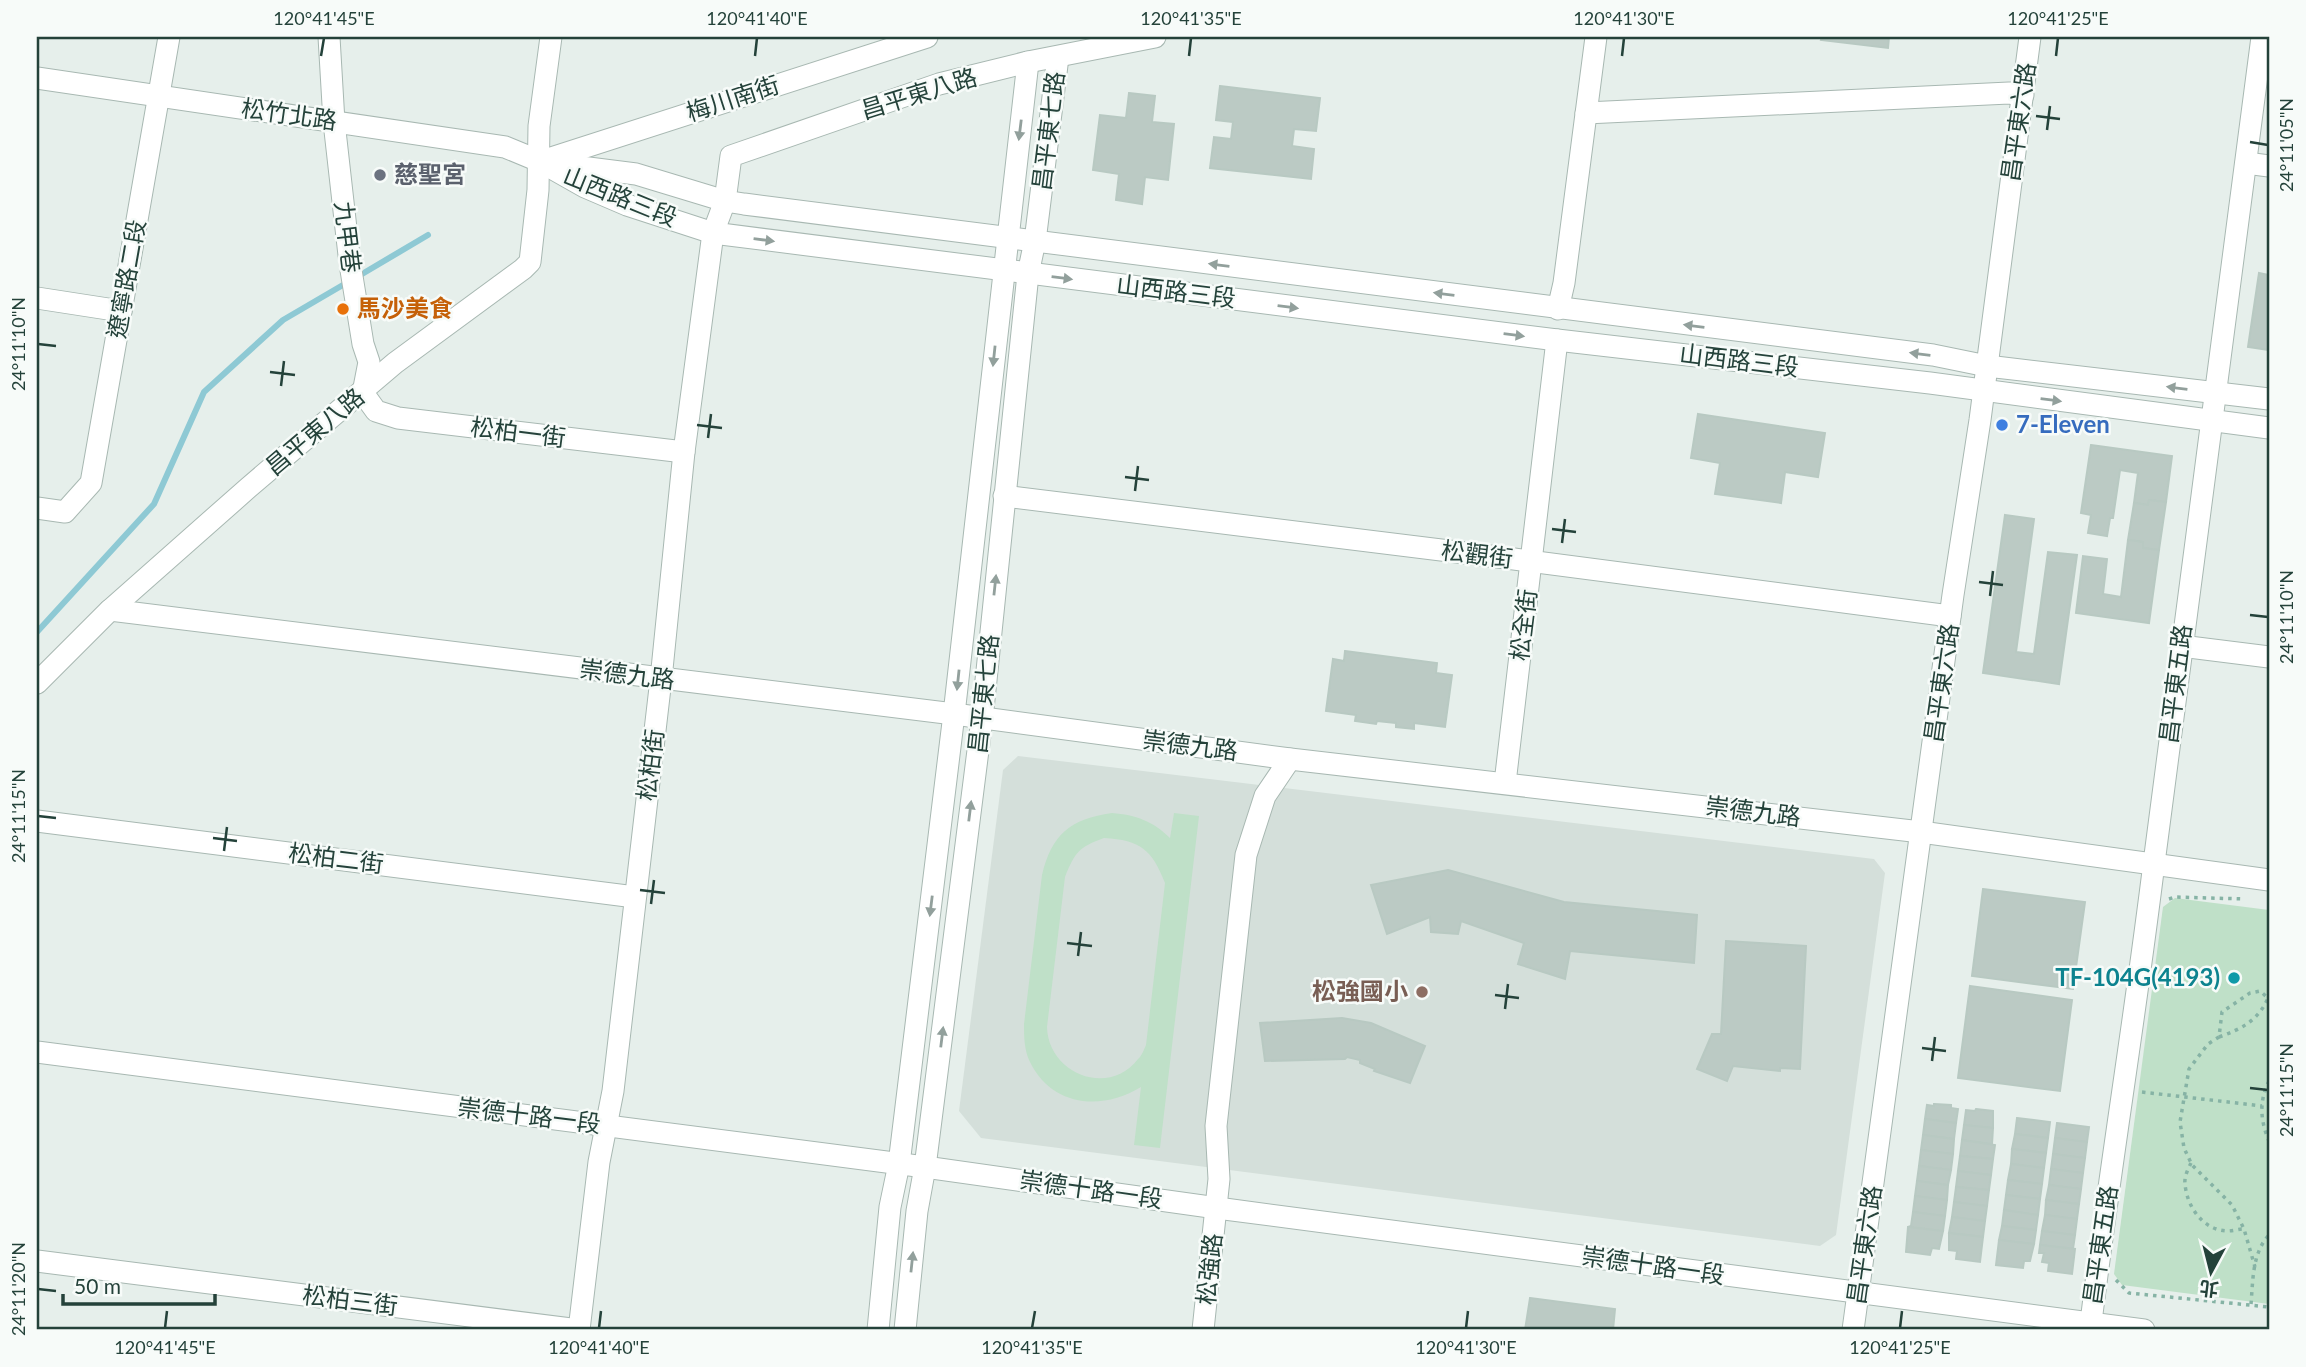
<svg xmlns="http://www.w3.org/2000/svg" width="2306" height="1367" viewBox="0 0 2306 1367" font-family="Lato,'Noto Sans TC',sans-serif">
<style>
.built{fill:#d4dfda}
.green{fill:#bfe0c8;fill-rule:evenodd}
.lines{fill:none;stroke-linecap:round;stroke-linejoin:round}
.stream{stroke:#8ec9d4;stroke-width:6}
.building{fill:#bbcac4;stroke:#b8c9c2;stroke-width:2}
.minor-casing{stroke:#a8b8b2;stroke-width:23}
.path{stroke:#86b3a5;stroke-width:3.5;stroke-dasharray:3.5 5;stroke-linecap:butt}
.minor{stroke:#fff;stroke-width:21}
.oneway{fill:#92a09c}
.ticks{fill:none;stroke:#24423a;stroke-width:2.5}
.worship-dot{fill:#6b7280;stroke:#f7fbf9;stroke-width:2.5}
.food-dot{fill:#e8710a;stroke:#f7fbf9;stroke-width:2.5}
.shop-dot{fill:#3f7fe0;stroke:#f7fbf9;stroke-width:2.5}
.culture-dot{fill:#0f9aa8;stroke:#f7fbf9;stroke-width:2.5}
.education-dot{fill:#8d6e63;stroke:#f7fbf9;stroke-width:2.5}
.labels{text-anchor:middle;stroke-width:5;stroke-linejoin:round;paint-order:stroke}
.street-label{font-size:24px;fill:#24423a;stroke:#f7fbf9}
.worship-label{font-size:24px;font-weight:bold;fill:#5b616d;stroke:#f7fbf9;text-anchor:start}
.food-label{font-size:24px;font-weight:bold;fill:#c56008;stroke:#f7fbf9;text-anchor:start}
.shop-label{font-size:24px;font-weight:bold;fill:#366cbe;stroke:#f7fbf9;text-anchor:start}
.culture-label{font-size:24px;font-weight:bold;fill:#0d838f;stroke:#f7fbf9;text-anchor:end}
.education-label{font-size:24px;font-weight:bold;fill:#785e54;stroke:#f7fbf9;text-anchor:end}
.neatline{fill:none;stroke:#24423a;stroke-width:2.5}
.ticks-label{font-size:18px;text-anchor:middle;fill:#24423a}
</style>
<rect width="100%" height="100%" fill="#e6efeb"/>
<polygon class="built" points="1018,756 1874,859 1885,873 1836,1235 1820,1246 981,1138 959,1111 1003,770"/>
<g class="green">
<path d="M1112,813C1136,815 1153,821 1170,838L1174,813L1199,816L1160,1148L1134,1145L1141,1087C1102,1111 1052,1107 1030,1062C1024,1050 1024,1036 1024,1024L1042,875C1052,834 1070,819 1112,813ZM1104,838C1141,840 1152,850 1165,883L1146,1045C1144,1049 1142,1056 1138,1059C1108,1098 1048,1073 1047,1027L1065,877C1075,852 1079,847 1104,838Z"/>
<polygon points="2175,898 2269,910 2269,1304 2122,1285 2114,1274 2163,907"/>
</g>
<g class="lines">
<g class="stream">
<polyline points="357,277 428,235"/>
<polyline points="37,632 154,504 204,392 283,320 348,282"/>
</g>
</g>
<g class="building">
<polygon points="1822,37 1889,37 1888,48 1821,40"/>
<polygon points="1220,86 1320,98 1316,131 1294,129 1292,146 1314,149 1311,179 1210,168 1214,137 1231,139 1233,122 1216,120"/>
<polygon points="1129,93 1155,96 1152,122 1174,124 1168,180 1145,177 1142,204 1116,200 1119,174 1093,170 1100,115 1126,118"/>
<polygon points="2259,273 2269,275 2269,350 2248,347"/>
<polygon points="1698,414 1825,433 1818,477 1785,472 1781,503 1715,494 1720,463 1691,458"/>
<polygon points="2091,445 2172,456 2166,502 2149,500 2148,505 2134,503 2138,473 2120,470 2113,518 2110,518 2107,536 2088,533 2091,515 2081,513"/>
<polygon points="2149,500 2166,502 2159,550 2143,548 2143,542 2128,540 2134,503 2148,505"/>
<polygon points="2005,515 2034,519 2016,652 2034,654 2048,552 2077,555 2059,684 1983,673"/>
<polygon points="2128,540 2143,542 2143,548 2159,550 2149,623 2076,613 2083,556 2107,559 2103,594 2121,597"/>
<polygon points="1345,651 1437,663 1436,673 1452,675 1445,727 1414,723 1414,729 1396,727 1396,723 1377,721 1376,724 1355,721 1356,715 1326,711 1333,659 1344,661"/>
<polygon points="1448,870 1564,902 1697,915 1694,963 1570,951 1565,979 1518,964 1524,943 1461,921 1458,934 1431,932 1430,917 1387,934 1371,885"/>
<polygon points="1983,889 2085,902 2073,989 1972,976"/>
<polygon points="1726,941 1806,946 1800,1069 1780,1068 1780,1071 1733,1066 1727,1081 1697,1069 1712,1034 1721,1034"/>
<polygon points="1970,986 2072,1000 2060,1091 1958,1078"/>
<polygon points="1342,1018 1371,1023 1425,1046 1410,1083 1374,1071 1375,1069 1360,1063 1360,1060 1347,1057 1345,1059 1265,1061 1260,1023"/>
<polygon points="1934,1104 1951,1105 1951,1108 1958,1109 1956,1123 1925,1119 1927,1105 1934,1106"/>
<polygon points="1976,1109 1993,1111 1993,1128 1964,1125 1966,1110 1975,1111"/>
<polygon points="2017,1118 2050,1122 2048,1138 2015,1134"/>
<polygon points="1925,1119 1956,1123 1954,1139 1923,1135"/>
<polygon points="2057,1123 2089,1127 2087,1142 2055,1138"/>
<polygon points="1964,1125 1993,1128 1992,1144 1962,1140"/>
<polygon points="2015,1134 2048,1138 2046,1153 2012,1149"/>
<polygon points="1923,1135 1954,1139 1953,1154 1921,1150"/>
<polygon points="2055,1138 2087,1142 2085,1158 2053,1154"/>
<polygon points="1962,1140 1995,1145 1993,1159 1960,1156"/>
<polygon points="2012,1149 2046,1153 2044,1168 2011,1164"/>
<polygon points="1921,1150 1953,1154 1951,1170 1919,1166"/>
<polygon points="2053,1154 2085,1158 2083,1173 2051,1169"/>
<polygon points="1960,1156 1993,1159 1991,1175 1958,1171"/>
<polygon points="2011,1164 2044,1168 2042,1184 2008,1180"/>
<polygon points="1919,1166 1951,1170 1948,1185 1917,1181"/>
<polygon points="2051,1169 2083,1173 2081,1189 2049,1185"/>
<polygon points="1958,1171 1991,1175 1989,1190 1956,1187"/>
<polygon points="2008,1180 2042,1184 2040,1199 2006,1195"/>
<polygon points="1917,1181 1948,1185 1947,1200 1915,1196"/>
<polygon points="2049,1185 2081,1189 2079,1204 2046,1200"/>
<polygon points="1956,1187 1989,1190 1987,1206 1954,1202"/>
<polygon points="2006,1195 2040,1199 2038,1215 2004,1210"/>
<polygon points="1915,1196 1947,1200 1945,1216 1913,1212"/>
<polygon points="2046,1200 2079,1204 2077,1219 2045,1215"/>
<polygon points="1954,1202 1987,1206 1985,1221 1952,1217"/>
<polygon points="2004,1210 2038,1215 2036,1230 2002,1226"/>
<polygon points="1913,1212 1945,1216 1943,1231 1908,1227 1911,1226"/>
<polygon points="2045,1215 2077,1219 2075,1235 2042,1231"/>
<polygon points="1952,1217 1985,1221 1983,1237 1949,1233"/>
<polygon points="2002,1226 2036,1230 2034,1244 1999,1240"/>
<polygon points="1908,1227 1943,1231 1939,1249 1932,1248 1930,1255 1906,1252"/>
<polygon points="2042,1231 2075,1235 2073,1249 2040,1245"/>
<polygon points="1949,1233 1983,1237 1980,1262 1956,1259 1957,1251 1949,1250"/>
<polygon points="1999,1240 2034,1244 2030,1261 2024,1261 2023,1268 1996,1265"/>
<polygon points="2040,1245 2075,1249 2072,1274 2048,1271 2049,1263 2042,1262 2044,1253 2039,1253"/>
<polygon points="1530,1298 1615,1309 1613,1330 1525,1330"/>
</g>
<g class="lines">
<g class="minor-casing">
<g id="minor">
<polyline points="329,37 334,122 350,264 363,344 369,362 363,393 376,411 398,418 684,452"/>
<polyline points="37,78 505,147 539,161 585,187 627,205 713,233 1557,340 1930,383 2269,428"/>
<polyline points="1586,113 2009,93 2023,95"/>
<polyline points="545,160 927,37"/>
<polyline points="549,163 636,174 725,201 744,204 1933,355 1987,366 2269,399"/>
<polyline points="2246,163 2269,166"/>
<polyline points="37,298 121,311"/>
<polyline points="1558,309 1564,283 1596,37"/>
<polyline points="1004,496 1514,559 1950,616"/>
<polyline points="37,508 65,512 91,483 169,37"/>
<polyline points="110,610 954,714 1290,759 1921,832 2269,880"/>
<polyline points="2181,646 2269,657"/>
<polyline points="37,683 110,610 248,488 395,363 523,269 530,262 538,190 539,126 551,37"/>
<polyline points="1505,783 1557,340"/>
<polyline points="37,821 635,897"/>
<polyline points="37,1052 925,1167 1217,1208 2144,1330"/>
<polyline points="37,1261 579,1330"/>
<polyline points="579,1330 599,1162 613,1091 661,679 684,452 713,233 725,201 731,156 939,84 1028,62 1155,37"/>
<polyline points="878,1330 890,1207 899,1164 954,714 1028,62"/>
<polyline points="905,1330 917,1211 925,1167 982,719 1028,274 1035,241 1058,57"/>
<polyline points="1203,1330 1219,1179 1216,1126 1246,855 1265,796 1290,759"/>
<polyline points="1853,1330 1953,595 1980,420 2030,37"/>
<path d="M2090,1330C2109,1174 2135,1019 2154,863C2188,587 2227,312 2262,37"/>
</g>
</g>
<g class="path">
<polyline points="2169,899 2175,897 2245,899"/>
<path d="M2219,1037C2241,1029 2258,1021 2268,998L2260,991L2250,993L2222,1012L2219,1037L2208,1044L2189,1069L2180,1122L2184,1148L2192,1165L2232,1205L2244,1229L2255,1267"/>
<path d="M2269,1081C2259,1101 2260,1120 2269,1141"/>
<polyline points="2142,1092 2262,1106"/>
<path d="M2191,1163C2188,1169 2184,1177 2185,1184C2187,1207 2203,1230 2227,1231C2233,1231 2239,1229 2244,1229"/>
<polyline points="2116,1280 2129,1293 2269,1307"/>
<path d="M2251,1304C2253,1281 2252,1253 2269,1235"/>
</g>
<use href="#minor" class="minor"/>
</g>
<defs><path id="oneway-solid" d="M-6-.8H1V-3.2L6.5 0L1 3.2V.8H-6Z" transform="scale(1.75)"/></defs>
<g class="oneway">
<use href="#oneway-solid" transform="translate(1020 130) rotate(97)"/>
<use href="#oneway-solid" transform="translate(764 240) rotate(7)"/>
<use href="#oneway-solid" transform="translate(1219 265) rotate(-173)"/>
<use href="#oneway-solid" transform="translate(1062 278) rotate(7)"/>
<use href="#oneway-solid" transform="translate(1444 294) rotate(-173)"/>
<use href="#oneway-solid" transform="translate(1288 307) rotate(7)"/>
<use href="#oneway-solid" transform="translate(1694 326) rotate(-173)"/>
<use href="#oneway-solid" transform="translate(1514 335) rotate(7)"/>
<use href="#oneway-solid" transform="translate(1920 354) rotate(-173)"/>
<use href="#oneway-solid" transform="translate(994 356) rotate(96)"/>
<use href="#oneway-solid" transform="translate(2177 388) rotate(-173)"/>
<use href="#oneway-solid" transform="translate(2051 400) rotate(7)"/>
<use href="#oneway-solid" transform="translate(995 585) rotate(-84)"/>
<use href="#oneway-solid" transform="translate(958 680) rotate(96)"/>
<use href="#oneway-solid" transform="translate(970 811) rotate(-83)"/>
<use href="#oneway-solid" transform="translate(931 906) rotate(97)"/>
<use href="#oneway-solid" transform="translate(942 1037) rotate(-83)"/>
<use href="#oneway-solid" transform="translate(912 1262) rotate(-84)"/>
</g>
<path class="ticks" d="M321,56L324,38M755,56L757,38M1189,56L1191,38M1622,56L1624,38M2056,56L2058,38M2036,116L2060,119M2047,130L2050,106M2250,142L2268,145M38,344L56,346M270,372L295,375M281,386L284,361M697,425L722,428M708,438L711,414M1125,477L1149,480M1135,491L1138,466M1552,529L1576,532M1562,543L1565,519M1979,582L2003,585M1990,596L1993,571M2250,615L2268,617M38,816L56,818M213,838L237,841M224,851L227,827M640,890L665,893M651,904L654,880M1067,943L1092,946M1078,956L1081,932M1495,995L1519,998M1505,1009L1508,984M1922,1048L1946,1051M1932,1061L1935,1037M2250,1088L2268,1090M38,1289L56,1291M165,1328L167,1311M599,1328L601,1311M1032,1328L1035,1311M1466,1328L1468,1311M1900,1328L1902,1311"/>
<circle class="worship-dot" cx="380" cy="175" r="7"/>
<circle class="food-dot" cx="343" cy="309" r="7"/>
<circle class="shop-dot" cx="2002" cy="425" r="7"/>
<circle class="culture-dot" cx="2234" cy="978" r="7"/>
<circle class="education-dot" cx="1422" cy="992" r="7"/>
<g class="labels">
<g class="street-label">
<text transform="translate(919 94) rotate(-17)" y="8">昌平東八路</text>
<text transform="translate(733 99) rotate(-18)" y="8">梅川南街</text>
<text transform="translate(289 115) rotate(8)" y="8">松竹北路</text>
<text transform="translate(2019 122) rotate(-82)" y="8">昌平東六路</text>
<text transform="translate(1049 131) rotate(-83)" y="8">昌平東七路</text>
<text transform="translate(620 197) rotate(22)" y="8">山西路三段</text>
<text transform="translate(347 237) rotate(83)" y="8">九甲巷</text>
<text transform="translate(127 279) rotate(-80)" y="8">遼寧路二段</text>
<text transform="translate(1176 292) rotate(7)" y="8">山西路三段</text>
<text transform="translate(1739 361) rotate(7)" y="8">山西路三段</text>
<text transform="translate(315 432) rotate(-40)" y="8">昌平東八路</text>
<text transform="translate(518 433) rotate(7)" y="8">松柏一街</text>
<text transform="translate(1477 555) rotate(7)" y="8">松觀街</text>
<text transform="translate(1524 625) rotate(-83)" y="8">松全街</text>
<text transform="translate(627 675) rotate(7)" y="8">崇德九路</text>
<text transform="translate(1942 683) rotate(-82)" y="8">昌平東六路</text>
<text transform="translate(2176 684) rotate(-83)" y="8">昌平東五路</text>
<text transform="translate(984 694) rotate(-84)" y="8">昌平東七路</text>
<text transform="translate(1190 746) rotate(7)" y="8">崇德九路</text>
<text transform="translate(651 765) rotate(-83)" y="8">松柏街</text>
<text transform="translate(1753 812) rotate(7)" y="8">崇德九路</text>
<text transform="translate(336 859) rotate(7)" y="8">松柏二街</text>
<text transform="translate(529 1116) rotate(7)" y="8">崇德十路一段</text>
<text transform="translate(1091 1190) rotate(8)" y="8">崇德十路一段</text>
<text transform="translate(1865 1245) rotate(-82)" y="8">昌平東六路</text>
<text transform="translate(2101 1245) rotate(-82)" y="8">昌平東五路</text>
<text transform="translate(1653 1266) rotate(8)" y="8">崇德十路一段</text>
<text transform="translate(1210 1269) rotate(-84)" y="8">松強路</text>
<text transform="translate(350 1301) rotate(7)" y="8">松柏三街</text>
</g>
<g class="worship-label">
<text x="394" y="183">慈聖宮</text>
</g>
<g class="food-label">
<text x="357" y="317">馬沙美食</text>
</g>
<g class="shop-label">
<text x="2016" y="433">7-Eleven</text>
</g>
<g class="culture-label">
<text x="2220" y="986">TF-104G(4193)</text>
</g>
<g class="education-label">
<text x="1408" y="1000">松強國小</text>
</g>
</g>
<rect width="2306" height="1367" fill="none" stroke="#f7fbf9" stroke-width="77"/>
<g transform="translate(2211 1272) rotate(187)" stroke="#f7fbf9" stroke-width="5" paint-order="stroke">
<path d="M0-5L12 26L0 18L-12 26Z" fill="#24423a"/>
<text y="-10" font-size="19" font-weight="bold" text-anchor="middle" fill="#24423a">北</text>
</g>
<path d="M63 1294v10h152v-10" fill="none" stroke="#24423a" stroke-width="3.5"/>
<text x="74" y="1294" font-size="21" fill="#24423a" stroke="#f7fbf9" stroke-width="5" paint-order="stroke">50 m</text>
<rect x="38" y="38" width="2230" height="1290" class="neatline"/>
<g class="ticks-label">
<text x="324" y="25">120°41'45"E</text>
<text x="757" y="25">120°41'40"E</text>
<text x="1191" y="25">120°41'35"E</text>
<text x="1624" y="25">120°41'30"E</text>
<text x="2058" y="25">120°41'25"E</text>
<text transform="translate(2287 145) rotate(-90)" y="6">24°11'05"N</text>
<text transform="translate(19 344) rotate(-90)" y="6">24°11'10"N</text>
<text transform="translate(2287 617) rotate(-90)" y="6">24°11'10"N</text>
<text transform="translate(19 816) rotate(-90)" y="6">24°11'15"N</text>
<text transform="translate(2287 1090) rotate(-90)" y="6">24°11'15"N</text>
<text transform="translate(19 1289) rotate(-90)" y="6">24°11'20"N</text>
<text x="165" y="1354">120°41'45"E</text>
<text x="599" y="1354">120°41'40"E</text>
<text x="1032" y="1354">120°41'35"E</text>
<text x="1466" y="1354">120°41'30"E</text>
<text x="1900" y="1354">120°41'25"E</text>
</g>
</svg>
